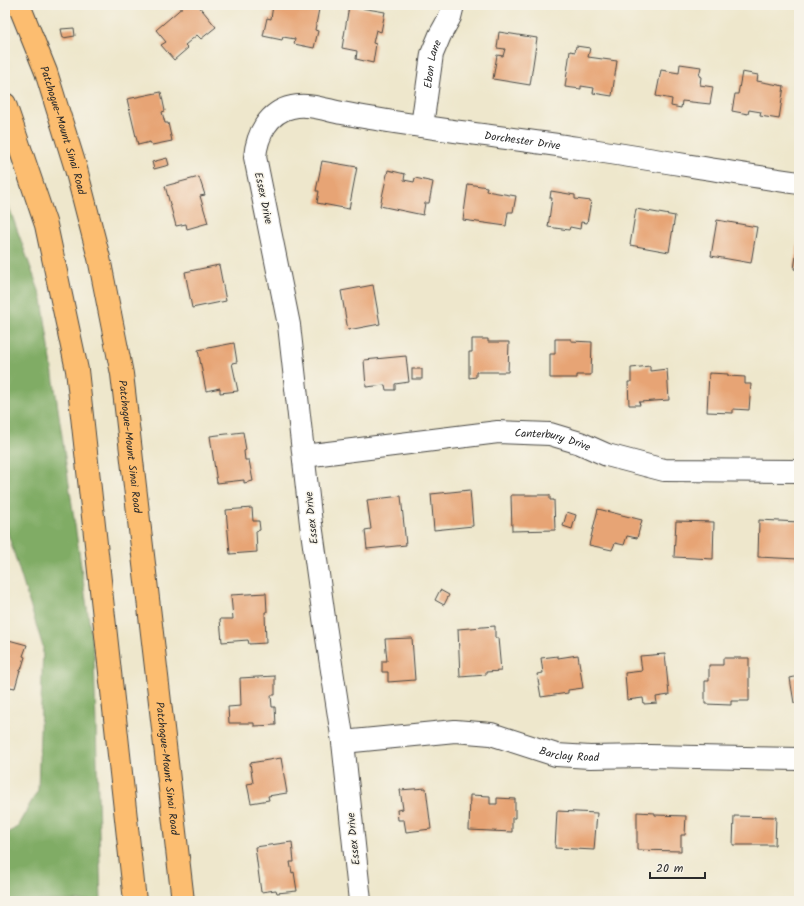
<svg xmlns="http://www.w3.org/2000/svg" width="804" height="906" viewBox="0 0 804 906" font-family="Kalam,sans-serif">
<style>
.forest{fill:#80ac65;stroke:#566c48}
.building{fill:#e7a474}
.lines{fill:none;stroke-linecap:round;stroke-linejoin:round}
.minor-casing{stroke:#484743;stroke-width:24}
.highway-casing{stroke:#484743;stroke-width:24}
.minor{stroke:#fff;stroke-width:22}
.highway{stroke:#fcbd6f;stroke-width:22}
.labels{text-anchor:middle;stroke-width:3;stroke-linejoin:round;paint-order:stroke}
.street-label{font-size:11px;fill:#2b2b2b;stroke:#f7f3e8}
</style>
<rect width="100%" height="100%" fill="#f7f3e8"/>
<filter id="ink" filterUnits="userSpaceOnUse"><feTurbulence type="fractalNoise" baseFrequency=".025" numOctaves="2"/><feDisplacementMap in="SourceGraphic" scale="8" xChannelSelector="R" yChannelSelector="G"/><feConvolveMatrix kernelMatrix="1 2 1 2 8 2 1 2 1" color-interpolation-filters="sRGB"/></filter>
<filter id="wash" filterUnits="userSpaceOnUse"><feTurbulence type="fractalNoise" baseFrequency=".012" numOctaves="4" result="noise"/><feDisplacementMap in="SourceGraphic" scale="16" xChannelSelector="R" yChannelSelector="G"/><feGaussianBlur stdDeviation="0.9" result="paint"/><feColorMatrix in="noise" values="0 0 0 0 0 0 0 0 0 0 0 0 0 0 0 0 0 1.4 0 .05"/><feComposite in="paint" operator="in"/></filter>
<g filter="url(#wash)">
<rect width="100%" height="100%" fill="#eee7cc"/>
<polygon class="forest" points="5,196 42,299 94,655 101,901 5,901 5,835 17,827 38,790 43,647 5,524"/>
<g id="blocks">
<g class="building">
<polygon points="185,5 198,5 216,27 201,39 197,35 185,45 188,48 174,60 161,45 166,42 156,30"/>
<polygon points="273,5 297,5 319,9 315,30 318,31 314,48 294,44 295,39 283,37 282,40 263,36 267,18 271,19"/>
<polygon points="349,6 385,12 381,32 376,30 373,43 376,44 373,63 356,59 357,51 342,48"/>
<polygon points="74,28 75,36 63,38 61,29"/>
<polygon points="499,32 537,38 530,85 493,79 497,55 503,56 505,49 497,48"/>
<polygon points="576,46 590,48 588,57 617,61 612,96 593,93 594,88 581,86 581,89 565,87 570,51 575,52"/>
<polygon points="680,64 701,67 699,76 701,77 700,85 713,87 710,104 682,101 681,108 671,106 672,99 656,96 661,70 679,73"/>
<polygon points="742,72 758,75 757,81 784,86 779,119 760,116 761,112 749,110 748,114 732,111 735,94 738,94"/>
<polygon points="161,92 165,111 162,112 165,123 168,123 172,141 152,145 150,142 138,145 127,99"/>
<polygon points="167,158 169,165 154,169 152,162"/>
<polygon points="322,161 357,167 349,209 317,203 319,191 316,191"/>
<polygon points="388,170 405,174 404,180 414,182 415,178 433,182 429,203 425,203 423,215 380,206"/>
<polygon points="199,177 205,195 200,196 208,223 187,229 186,224 176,226 165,186"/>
<polygon points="468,184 487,187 486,191 516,196 513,212 508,212 506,226 463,220"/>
<polygon points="551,191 575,195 575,199 591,201 587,223 581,222 580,229 570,227 569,230 548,227 552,198 550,198"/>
<polygon points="636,209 675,216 669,252 630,245"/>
<polygon points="717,220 757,227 751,263 711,256"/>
<polygon points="798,243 799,243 799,270 794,269"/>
<polygon points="219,265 226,301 192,308 185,272"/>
<polygon points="373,285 380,324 348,330 341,291"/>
<polygon points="472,339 488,339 488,342 509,342 508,372 476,372 476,377 469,378 469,352 472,352"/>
<polygon points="555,339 571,339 571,341 592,342 591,375 577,375 577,378 550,378 550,354 555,354"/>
<polygon points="234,343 237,362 232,363 238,391 220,393 220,388 206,391 198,350"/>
<polygon points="406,356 409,382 395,384 395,390 386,390 385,385 366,387 364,360"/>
<polygon points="650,366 650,371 667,369 669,400 639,402 640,405 629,405 628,382 631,382 631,368"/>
<rect x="412" y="369" width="10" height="10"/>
<polygon points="709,373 728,374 728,376 745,377 745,384 751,384 749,410 733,409 733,413 707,412"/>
<polygon points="243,432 246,450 244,451 245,460 249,460 253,481 244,483 244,480 217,483 210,436"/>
<polygon points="470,490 473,526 434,530 431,494"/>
<polygon points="511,495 550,495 550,500 554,500 555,530 512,531"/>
<polygon points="401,496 406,545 367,549 365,530 371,529 367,500"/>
<polygon points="252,508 253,521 259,521 260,530 256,531 257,552 230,554 226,510"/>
<polygon points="598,509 642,520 637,538 627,536 624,545 615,543 612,550 589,545"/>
<polygon points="567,512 576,515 572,529 563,526"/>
<polygon points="759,520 799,522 798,559 758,557"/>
<polygon points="676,521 714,522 713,559 674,557"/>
<polygon points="440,590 449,595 444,605 435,600"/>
<polygon points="266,593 267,612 265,612 266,643 249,644 248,640 222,642 220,619 233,619 231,595"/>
<polygon points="495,626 495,638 498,638 501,671 486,672 486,675 460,677 458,629"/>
<polygon points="412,638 415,680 388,682 388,672 382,672 382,661 387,661 385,639"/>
<polygon points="5,639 27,645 23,656 25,657 21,670 20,670 15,688 5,686"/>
<polygon points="665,654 669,695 656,697 657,703 644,704 643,698 627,700 625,673 642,671 640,656"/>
<polygon points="578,655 583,688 568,690 568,693 541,697 537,674 543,673 541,658 558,656 558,658"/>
<polygon points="723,658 749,658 749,701 731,701 731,705 705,704 705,681 709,681 709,665 723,665"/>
<polygon points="275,676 275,695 271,695 272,707 275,707 276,725 254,726 254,723 229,723 228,707 241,706 240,678"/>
<polygon points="799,676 799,702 794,703 790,678"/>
<polygon points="281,758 287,793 268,796 269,800 251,803 247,784 253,783 250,763"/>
<polygon points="426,788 431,829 406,832 404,820 398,820 397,810 403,809 400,790"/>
<polygon points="470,795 490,796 490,804 497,804 497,798 515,799 515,818 512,818 512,832 469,830"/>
<polygon points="557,811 597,813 594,850 555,848"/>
<polygon points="637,812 655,813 655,815 686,816 685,835 681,835 681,851 637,850"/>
<polygon points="734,816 776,817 775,845 733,845"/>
<polygon points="292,842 294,862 290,862 292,873 294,872 297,891 277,893 276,890 261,892 255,847"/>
</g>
</g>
</g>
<g filter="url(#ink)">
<use href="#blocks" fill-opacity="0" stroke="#484743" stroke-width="1"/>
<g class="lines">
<g class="minor-casing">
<g id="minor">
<path id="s1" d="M422,126L432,54L440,35L450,17L453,5"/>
<path id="s2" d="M304,456L498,432L550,434L580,443L607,455L664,470L799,471"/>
<path id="s3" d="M343,742L455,731L491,734L556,755L590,757L649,756L799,759"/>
<path id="s4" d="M360,901L343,742L325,625L311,524L289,325L255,157C257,135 268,112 292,107C308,103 326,110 342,113C368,118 394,122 420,126C472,134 525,140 578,148C652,159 725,172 799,183"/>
</g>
</g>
<g class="highway-casing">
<g id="highway">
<path id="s5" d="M19,5L46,72L76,169L99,258L122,374L183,901"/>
<polyline points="5,104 46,225 77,370 135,901"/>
</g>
</g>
<use href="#minor" class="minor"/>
<use href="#highway" class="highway"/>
</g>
</g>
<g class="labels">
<g class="street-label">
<text dy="4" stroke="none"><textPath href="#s1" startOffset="63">Ebon Lane</textPath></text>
<text dy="4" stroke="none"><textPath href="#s5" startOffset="133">Patchogue-Mount Sinai Road</textPath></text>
<text dy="4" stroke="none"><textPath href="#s4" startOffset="1052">Dorchester Drive</textPath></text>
<text transform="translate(264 198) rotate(78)" y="4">Essex Drive</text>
<text dy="4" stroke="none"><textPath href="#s2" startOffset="251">Canterbury Drive</textPath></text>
<text dy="4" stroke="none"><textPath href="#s5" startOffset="457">Patchogue-Mount Sinai Road</textPath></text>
<text transform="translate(311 518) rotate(-96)" y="4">Essex Drive</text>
<text dy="4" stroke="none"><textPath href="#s3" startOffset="230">Barclay Road</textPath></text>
<text dy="4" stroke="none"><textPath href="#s5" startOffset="781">Patchogue-Mount Sinai Road</textPath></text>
<text transform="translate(353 839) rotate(-96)" y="4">Essex Drive</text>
</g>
</g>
<rect width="804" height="906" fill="none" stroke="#f7f3e8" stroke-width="20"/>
<path d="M650 872v6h55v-6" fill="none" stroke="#2b2b2b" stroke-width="2"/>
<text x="656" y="872" font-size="12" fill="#2b2b2b" stroke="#f7f3e8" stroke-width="3" paint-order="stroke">20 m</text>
</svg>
